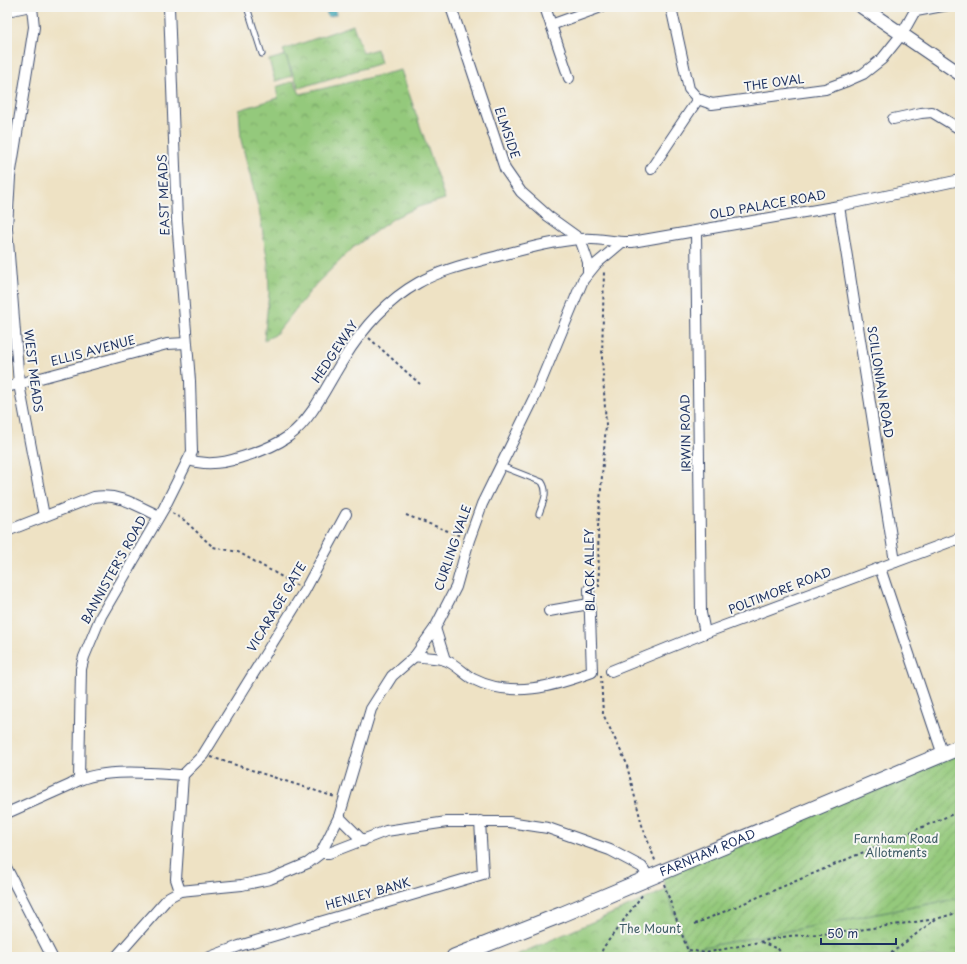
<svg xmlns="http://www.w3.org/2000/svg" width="967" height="964" viewBox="0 0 967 964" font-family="'Playpen Sans',sans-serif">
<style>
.grass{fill:#94c97b;stroke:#587c6c}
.park{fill:url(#park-crowns);stroke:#587c6c}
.garden{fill:url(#garden-furrows);stroke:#587c6c}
.water{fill:url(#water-rules);stroke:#30708e}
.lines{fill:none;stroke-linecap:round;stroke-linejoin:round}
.lane-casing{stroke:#3b4a6d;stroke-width:7}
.street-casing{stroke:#3b4a6d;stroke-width:12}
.secondary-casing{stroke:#3b4a6d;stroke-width:15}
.primary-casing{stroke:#3b4a6d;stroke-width:17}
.path{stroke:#3b4a6d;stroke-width:2;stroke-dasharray:3 3;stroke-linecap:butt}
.lane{stroke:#fff;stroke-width:5}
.street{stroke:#fff;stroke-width:10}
.secondary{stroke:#fff;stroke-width:13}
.primary{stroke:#fff;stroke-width:15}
.labels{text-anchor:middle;stroke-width:4;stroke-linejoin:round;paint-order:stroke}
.street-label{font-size:12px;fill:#1b2f5e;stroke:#f6f6f2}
.park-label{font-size:12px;fill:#3f5d67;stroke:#f6f6f2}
</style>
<defs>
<pattern id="park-crowns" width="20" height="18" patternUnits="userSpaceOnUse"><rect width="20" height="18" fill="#94c97b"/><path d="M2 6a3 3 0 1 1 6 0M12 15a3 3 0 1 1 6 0" fill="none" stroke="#78a468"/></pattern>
<pattern id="garden-furrows" width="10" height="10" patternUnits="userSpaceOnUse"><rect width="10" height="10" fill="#94c97b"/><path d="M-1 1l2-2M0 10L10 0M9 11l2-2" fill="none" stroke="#78a468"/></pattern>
<pattern id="water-rules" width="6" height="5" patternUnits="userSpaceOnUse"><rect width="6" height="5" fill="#44b2be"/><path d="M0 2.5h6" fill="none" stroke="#38919e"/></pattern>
</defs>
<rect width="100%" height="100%" fill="#f6f6f2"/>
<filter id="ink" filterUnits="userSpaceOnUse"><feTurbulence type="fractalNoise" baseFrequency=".025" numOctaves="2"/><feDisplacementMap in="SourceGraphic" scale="8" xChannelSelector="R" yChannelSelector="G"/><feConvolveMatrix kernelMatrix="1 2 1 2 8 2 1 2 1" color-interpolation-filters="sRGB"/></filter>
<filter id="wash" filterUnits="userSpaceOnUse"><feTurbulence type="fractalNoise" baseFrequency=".012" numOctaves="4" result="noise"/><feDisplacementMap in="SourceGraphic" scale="16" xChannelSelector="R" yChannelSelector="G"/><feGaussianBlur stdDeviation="0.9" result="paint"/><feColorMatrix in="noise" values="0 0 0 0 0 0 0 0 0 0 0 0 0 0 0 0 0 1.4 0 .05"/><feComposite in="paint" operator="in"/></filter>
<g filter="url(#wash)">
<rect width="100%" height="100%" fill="#eee2c4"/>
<polygon class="grass" points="286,55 292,76 275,81 269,60"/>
<g class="park">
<polygon points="353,25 363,53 377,49 381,63 299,88 283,50"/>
<polygon points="401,70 445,199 418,207 394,218 354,247 316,284 275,335 264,340 269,293 268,263 259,210 241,140 239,110 278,98 276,87 294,81 300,94"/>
<polygon points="666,890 688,950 960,898 960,957 512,957"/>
</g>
<polygon class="garden" points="960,752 960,898 688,950 661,874"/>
<polygon class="water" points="325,7 335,7 337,14 328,17"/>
</g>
<g filter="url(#ink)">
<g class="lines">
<g class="lane-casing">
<g id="lane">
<polyline points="247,7 262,54"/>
<polyline points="914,14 951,7"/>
<path d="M501,466L542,482C549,493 543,502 539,514"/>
</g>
</g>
<g class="street-casing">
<g id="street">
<polyline points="451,7 505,169 521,192 548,216 580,239 588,262 588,272"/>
<polyline points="545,7 569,78"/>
<polyline points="671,7 689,89 698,99 712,104 825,89 847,81 863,74 882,59 902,34 917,7"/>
<polyline points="7,11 26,7"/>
<polyline points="551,25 601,7"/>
<polyline points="893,119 921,113 932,112 960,129"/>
<polyline points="651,169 698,99"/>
<polyline points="839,206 895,562"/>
<polyline points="7,227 10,177 34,27 32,7"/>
<polyline points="7,229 19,384 44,516"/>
<polyline points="696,232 701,613 705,633"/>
<polyline points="7,387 167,344 186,343"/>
<path d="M189,460C207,466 225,463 242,457C259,452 275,446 289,436C313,418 327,385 343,360C362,329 386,301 418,283C442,269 472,263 498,256C525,249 553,241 581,239C598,237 615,243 632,242L839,206L960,180"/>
<path d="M7,531L94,497C119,493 138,506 159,516"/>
<polyline points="880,568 943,755"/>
<polyline points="549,611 589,604"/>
<polyline points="435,628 445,660"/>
<path d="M415,656C424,658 437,657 445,660C456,664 464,674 473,679C512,699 554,686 592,672L589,589"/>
<polyline points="611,671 705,633 960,538"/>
<polyline points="79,779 81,669 84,657 101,616 164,508 192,452 190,381 177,220 169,7"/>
<path d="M7,813L70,785C96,767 152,773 183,775"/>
<polyline points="339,817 363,841"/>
<polyline points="321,853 329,853 386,831 447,822 509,822 548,828 610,850 642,867 649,877"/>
<polyline points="7,869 52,957"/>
<polyline points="180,891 176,879 183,775 203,755 305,590 346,514"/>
<polyline points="116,957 169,897 180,891 242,885 270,879 308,863 321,853 339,817 371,709 392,676 415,656 435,628 456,587 469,540 482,504 534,398 583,280 596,264 621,243"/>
<polyline points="210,957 239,946 483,874 480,821"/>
</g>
</g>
<g class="secondary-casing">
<polyline id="secondary" points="862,7 960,74"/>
</g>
<g class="primary-casing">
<g id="primary">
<path id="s1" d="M454,957L563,914L960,747"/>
</g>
</g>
<g class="path">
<polyline points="369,338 420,384"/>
<polyline points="172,513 184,520 213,547 238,552 298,586"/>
<polyline points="406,515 461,536"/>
<polyline points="599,587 598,527 606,425 602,358 604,270"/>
<polyline points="601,675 603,714 626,762 642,825 656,863"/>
<polyline points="211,757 335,797"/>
<polyline points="664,884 690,957"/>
<polyline points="695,924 960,811"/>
<polyline points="761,942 778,949 785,957"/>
<polyline points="689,950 705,953 788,936 837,933 936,919"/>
<polyline points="600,957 603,948 643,894"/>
<polyline points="886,957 936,919 960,912"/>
</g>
<use href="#lane" class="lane"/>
<use href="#street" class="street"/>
<use href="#secondary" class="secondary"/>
<use href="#primary" class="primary"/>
</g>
</g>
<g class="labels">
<g class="street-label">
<text transform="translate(774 83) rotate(-8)" y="4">THE OVAL</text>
<text transform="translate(507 133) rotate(71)" y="4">ELMSIDE</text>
<text transform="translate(164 195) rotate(-92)" y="4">EAST MEADS</text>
<text transform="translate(768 205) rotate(-10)" y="4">OLD PALACE ROAD</text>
<text transform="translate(93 351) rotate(-15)" y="4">ELLIS AVENUE</text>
<text transform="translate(335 352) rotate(-56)" y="4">HEDGEWAY</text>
<text transform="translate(33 371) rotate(83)" y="4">WEST MEADS</text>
<text transform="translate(880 382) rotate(81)" y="4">SCILLONIAN ROAD</text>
<text transform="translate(686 433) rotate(-91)" y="4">IRWIN ROAD</text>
<text transform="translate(453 548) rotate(-71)" y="4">CURLING VALE</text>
<text transform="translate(114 570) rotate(-61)" y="4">BANNISTER'S ROAD</text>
<text transform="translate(590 570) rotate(-91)" y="4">BLACK ALLEY</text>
<text transform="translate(780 591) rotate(-21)" y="4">POLTIMORE ROAD</text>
<text transform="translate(277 607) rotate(-59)" y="4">VICARAGE GATE</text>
<text dy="4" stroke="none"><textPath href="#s1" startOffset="274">FARNHAM ROAD</textPath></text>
<text transform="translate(368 894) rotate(-16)" y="4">HENLEY BANK</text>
</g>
<g class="park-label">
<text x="896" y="843">Farnham Road<tspan x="896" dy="14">Allotments</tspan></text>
<text x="650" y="933">The Mount</text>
</g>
</g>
<rect width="967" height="964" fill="none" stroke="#f6f6f2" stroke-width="24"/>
<path d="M821 938v6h75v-6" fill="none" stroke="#1b2f5e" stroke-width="2"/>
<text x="827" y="938" font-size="12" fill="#1b2f5e" stroke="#f6f6f2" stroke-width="3" paint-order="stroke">50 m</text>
</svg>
